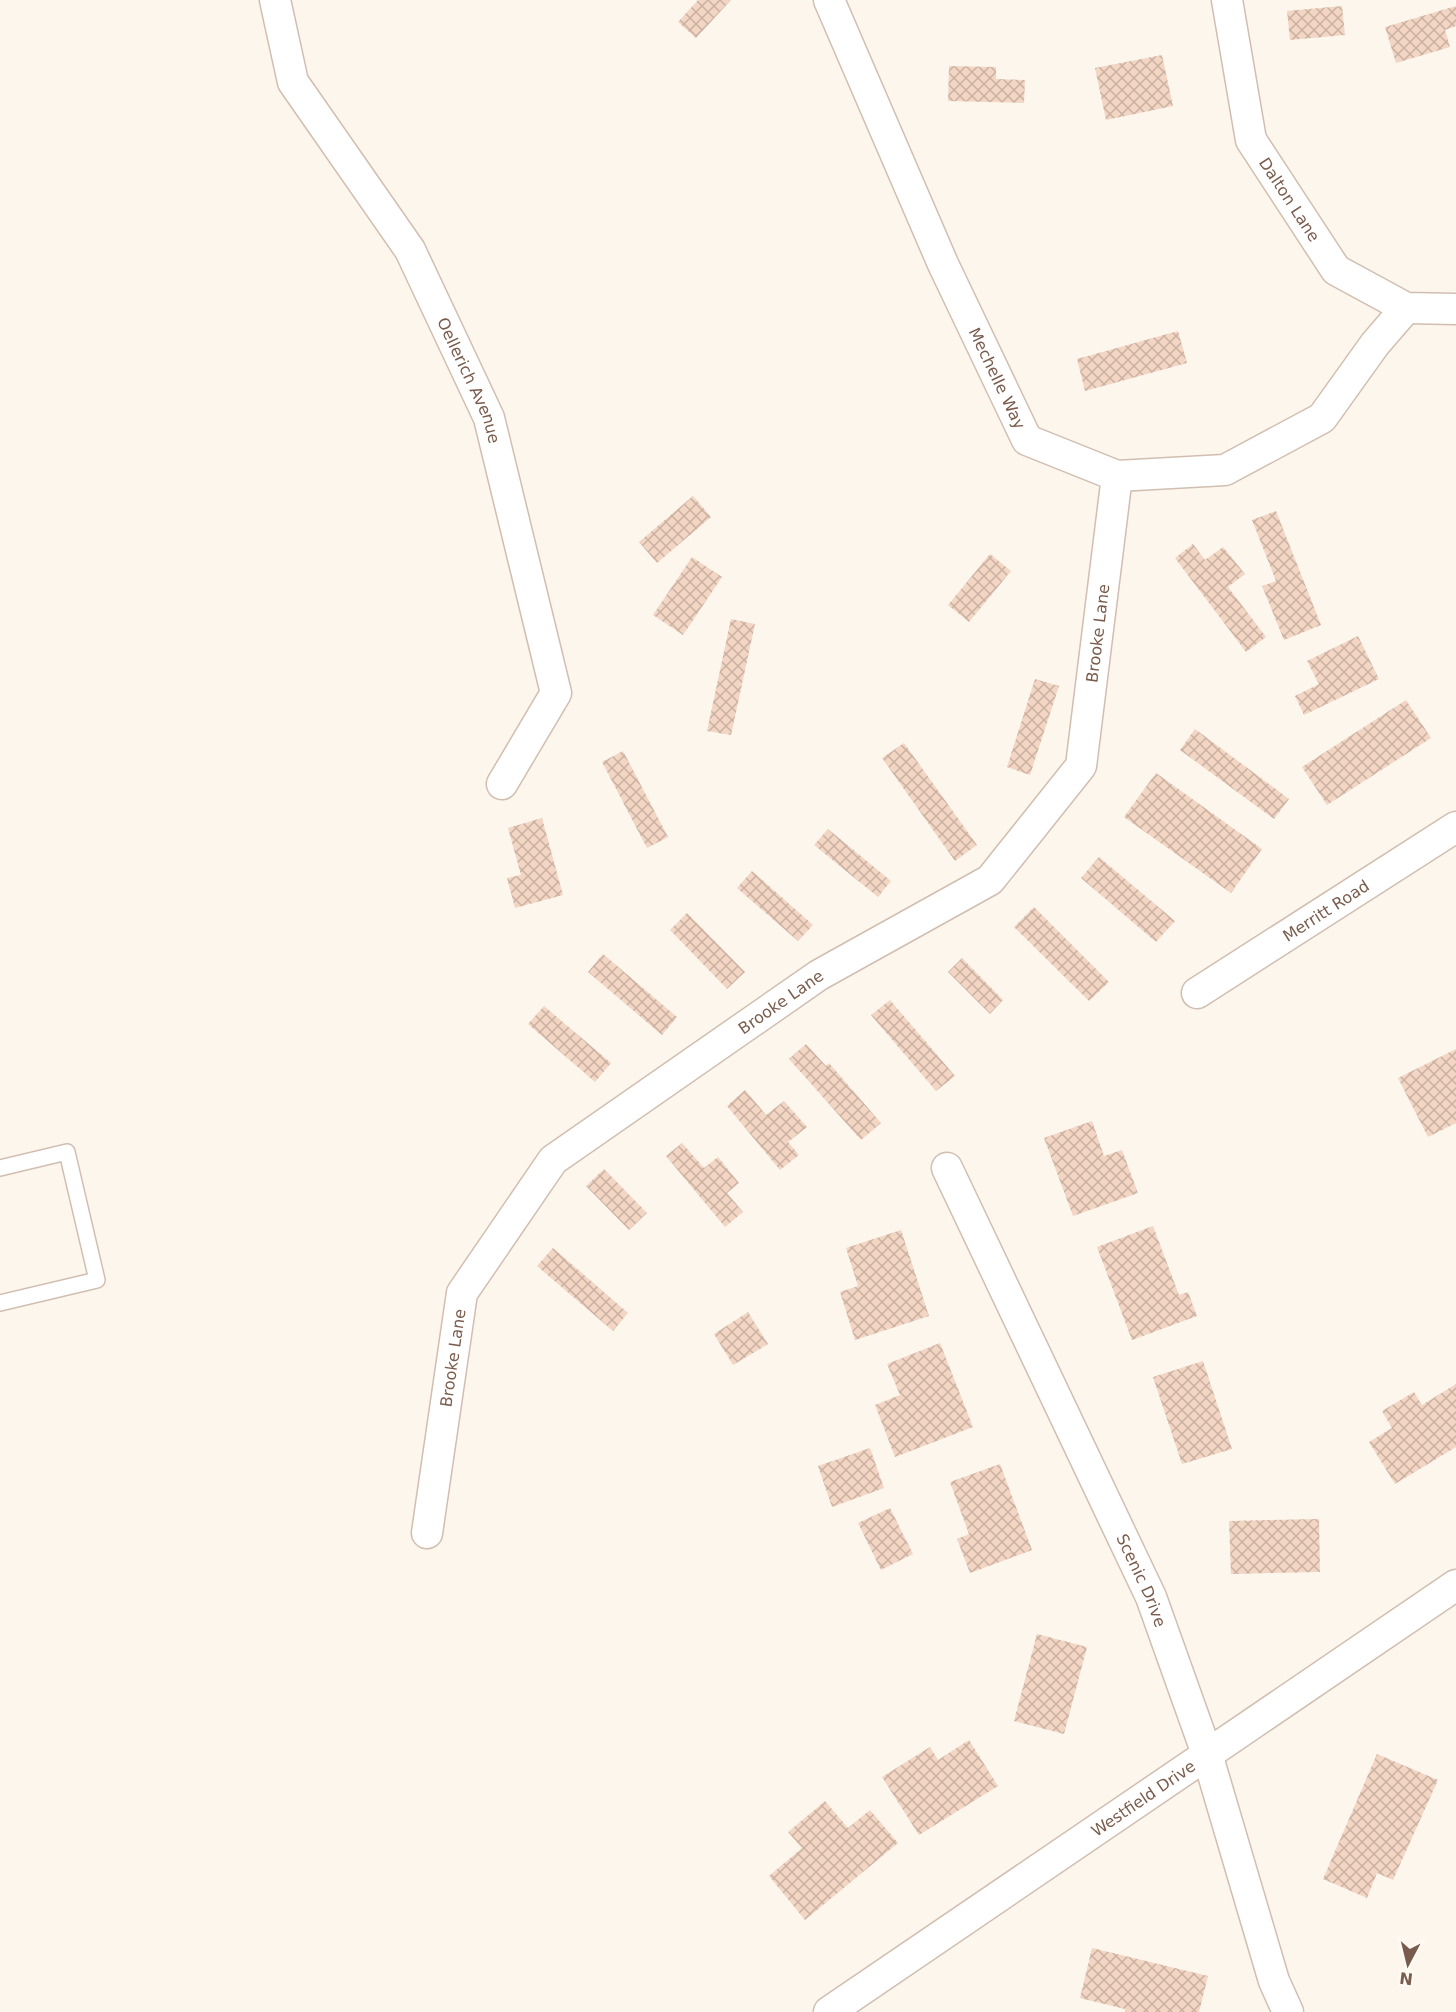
<svg xmlns="http://www.w3.org/2000/svg" width="1456" height="2012" viewBox="0 0 1456 2012" font-family="'DejaVu Sans',sans-serif">
<style>
.building{fill:url(#building-cross-hatch)}
.lines{fill:none;stroke-linecap:round;stroke-linejoin:round}
.lane-casing{stroke:#d1beb0;stroke-width:18}
.street-casing{stroke:#d1beb0;stroke-width:33}
.lane{stroke:#fff;stroke-width:15}
.street{stroke:#fff;stroke-width:30}
.labels{text-anchor:middle;stroke-width:4.5;stroke-linejoin:round;paint-order:stroke}
.street-label{font-size:16px;fill:#7a5c4d;stroke:#fffaf3}
</style>
<defs>
<pattern id="building-cross-hatch" width="8" height="8" patternUnits="userSpaceOnUse" patternTransform="scale(1.5)"><rect width="8" height="8" fill="#f3d5c3"/><path d="M0 0l8 8M0 8l8-8" fill="none" stroke="#cab0a1"/></pattern>
</defs>
<rect width="100%" height="100%" fill="#fdf6ec"/>
<g class="building">
<polygon points="698,0 731,0 696,38 678,22"/>
<polygon points="1342,6 1345,35 1290,40 1287,11"/>
<polygon points="1456,6 1456,26 1445,30 1450,47 1396,63 1385,27"/>
<polygon points="1162,55 1173,106 1106,120 1095,68"/>
<polygon points="949,66 996,67 996,79 1025,80 1024,103 948,101"/>
<polygon points="1178,331 1187,363 1085,391 1077,359"/>
<polygon points="693,496 711,517 657,563 639,542"/>
<polygon points="1276,511 1321,625 1284,640 1262,586 1276,581 1252,520"/>
<polygon points="1193,544 1205,560 1223,547 1245,574 1228,587 1266,637 1246,652 1175,558"/>
<polygon points="990,554 1011,571 969,622 948,605"/>
<polygon points="692,557 722,577 683,635 653,615"/>
<polygon points="731,619 755,624 731,735 707,731"/>
<polygon points="1358,636 1379,679 1304,715 1295,696 1319,684 1307,661"/>
<polygon points="1035,679 1059,686 1030,775 1007,767"/>
<polygon points="1406,700 1431,738 1327,805 1302,767"/>
<polygon points="1195,729 1289,799 1274,819 1180,750"/>
<polygon points="904,743 977,845 955,861 882,758"/>
<polygon points="623,751 668,837 647,848 602,762"/>
<polygon points="1156,773 1262,849 1231,893 1124,817"/>
<polygon points="542,818 563,895 515,908 507,878 521,875 508,828"/>
<polygon points="828,829 891,881 878,897 814,845"/>
<polygon points="1099,857 1175,921 1156,942 1081,878"/>
<polygon points="752,871 813,925 798,941 737,888"/>
<polygon points="1034,907 1109,982 1089,1001 1014,927"/>
<polygon points="687,913 745,972 727,989 670,930"/>
<polygon points="603,954 677,1017 662,1035 588,972"/>
<polygon points="962,958 1003,1000 990,1014 948,972"/>
<polygon points="890,1000 955,1076 936,1091 871,1015"/>
<polygon points="544,1006 611,1063 595,1082 528,1024"/>
<polygon points="806,1044 826,1066 829,1063 881,1123 861,1140 789,1059"/>
<polygon points="1456,1049 1456,1123 1428,1137 1398,1078"/>
<polygon points="745,1090 766,1115 784,1101 807,1127 788,1142 799,1155 780,1170 727,1106"/>
<polygon points="1092,1121 1104,1156 1122,1150 1138,1193 1073,1216 1044,1138"/>
<polygon points="682,1143 704,1168 718,1157 739,1183 727,1193 743,1212 725,1227 666,1156"/>
<polygon points="604,1169 647,1213 629,1230 586,1186"/>
<polygon points="1153,1226 1179,1295 1188,1292 1197,1316 1132,1340 1097,1247"/>
<polygon points="901,1230 929,1316 855,1340 840,1292 858,1286 846,1248"/>
<polygon points="553,1248 628,1313 613,1331 537,1266"/>
<polygon points="748,1312 768,1344 733,1365 714,1334"/>
<polygon points="940,1343 973,1427 895,1457 875,1405 900,1395 887,1364"/>
<polygon points="1203,1361 1232,1449 1182,1464 1153,1377"/>
<polygon points="1456,1384 1456,1447 1395,1484 1369,1442 1392,1428 1382,1411 1414,1392 1422,1405"/>
<polygon points="870,1448 884,1488 832,1507 818,1466"/>
<polygon points="1000,1464 1032,1550 970,1573 957,1539 969,1534 950,1482"/>
<polygon points="890,1508 913,1554 881,1570 858,1523"/>
<polygon points="1319,1519 1320,1572 1231,1574 1229,1521"/>
<polygon points="1037,1634 1087,1647 1064,1734 1014,1721"/>
<polygon points="969,1740 998,1786 919,1835 882,1777 930,1747 938,1760"/>
<polygon points="1377,1754 1438,1780 1393,1880 1377,1873 1367,1898 1323,1879"/>
<polygon points="825,1801 848,1828 870,1810 898,1843 805,1920 769,1876 802,1848 788,1832"/>
<polygon points="1092,1948 1208,1976 1199,2012 1125,2012 1125,2009 1080,1998"/>
</g>
<g class="lines">
<g class="lane-casing">
<polyline id="lane" points="0,1168 67,1152 97,1280 0,1303"/>
</g>
<g class="street-casing">
<g id="street">
<path id="s1" d="M275,0L293,82L410,250L489,418L556,693L502,784"/>
<path id="s2" d="M829,0L943,264L1027,440L1117,476L1225,470L1322,418L1375,344L1406,308"/>
<path id="s3" d="M1227,0L1251,140L1336,270L1406,308L1456,309"/>
<path id="s4" d="M1197,993L1456,827"/>
<path id="s5" d="M947,1168L1151,1597L1207,1754L1274,1981L1288,2012"/>
<path id="s6" d="M427,1533L462,1293L553,1160L819,975L990,880L1081,766L1117,476"/>
<path id="s7" d="M829,2012L1456,1585"/>
</g>
</g>
<use href="#lane" class="lane"/>
<use href="#street" class="street"/>
</g>
<g class="labels">
<g class="street-label">
<text dy="6" stroke="none"><textPath href="#s3" startOffset="213">Dalton Lane</textPath></text>
<text dy="6" stroke="none"><textPath href="#s2" startOffset="414">Mechelle Way</textPath></text>
<text dy="6" stroke="none"><textPath href="#s1" startOffset="432">Oellerich Avenue</textPath></text>
<text dy="6" stroke="none"><textPath href="#s6" startOffset="1203">Brooke Lane</textPath></text>
<text dy="6" stroke="none"><textPath href="#s4" startOffset="153">Merritt Road</textPath></text>
<text dy="6" stroke="none"><textPath href="#s6" startOffset="681">Brooke Lane</textPath></text>
<text dy="6" stroke="none"><textPath href="#s6" startOffset="177">Brooke Lane</textPath></text>
<text dy="6" stroke="none"><textPath href="#s5" startOffset="456">Scenic Drive</textPath></text>
<text dy="6" stroke="none"><textPath href="#s7" startOffset="380">Westfield Drive</textPath></text>
</g>
</g>
<g transform="translate(1408 1964) rotate(187)" stroke="#fffaf3" stroke-width="4.5" paint-order="stroke">
<path d="M0-4.5L10 22L0 15L-10 22Z" fill="#7a5c4d"/>
<text y="-9" font-size="16" font-weight="bold" text-anchor="middle" fill="#7a5c4d">N</text>
</g>
</svg>
